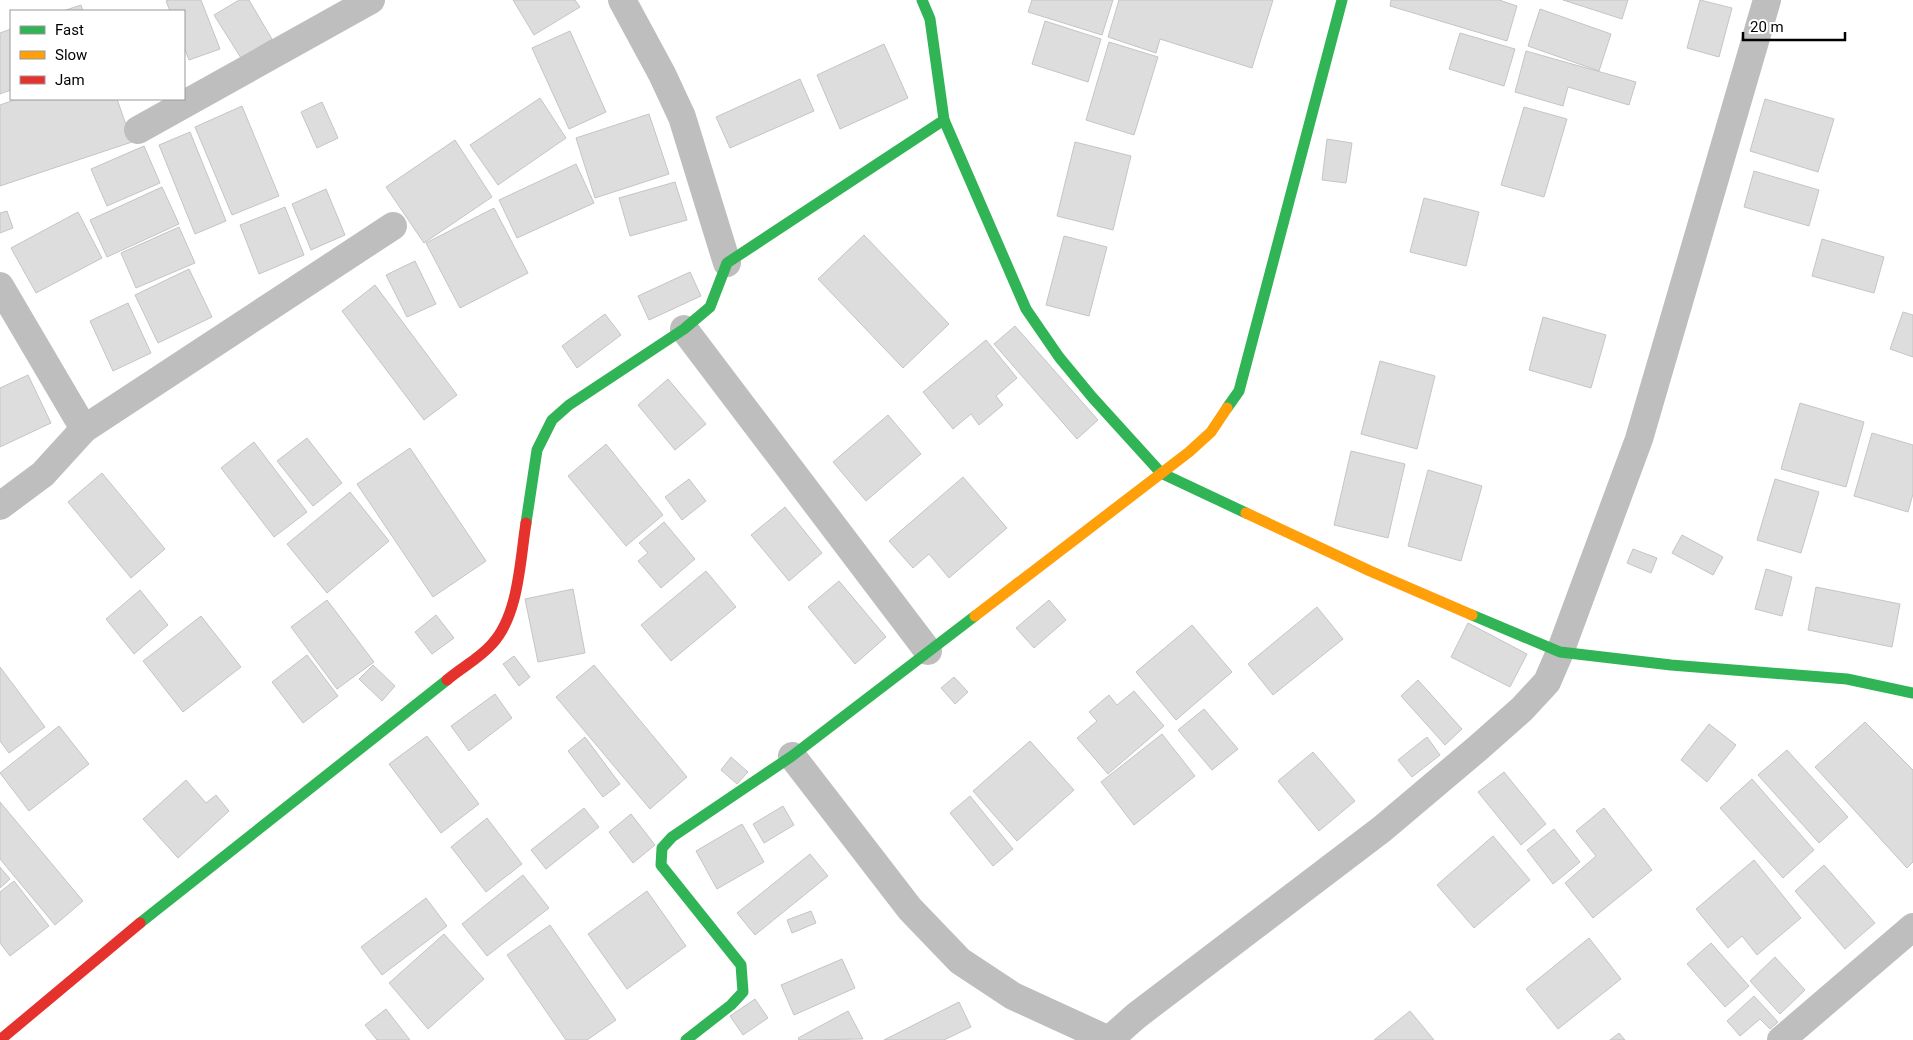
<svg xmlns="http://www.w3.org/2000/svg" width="1913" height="1040" viewBox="0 0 1913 1040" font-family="Roboto,sans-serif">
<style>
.building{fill:#ddd;stroke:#c5c5c5}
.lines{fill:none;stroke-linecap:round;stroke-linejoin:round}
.street{stroke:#bebebe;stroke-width:28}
.fast{stroke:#30b455;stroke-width:11}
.slow{stroke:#ff9f0a;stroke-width:11}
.jam{stroke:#e5322d;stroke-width:11}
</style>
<rect width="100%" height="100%" fill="#fff"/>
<g class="building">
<polygon points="169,0 201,0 220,49 189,60 184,47 184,11 170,11 166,1"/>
<polygon points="239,0 249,0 272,39 241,58 214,15"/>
<polygon points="513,0 575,0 580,7 534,35"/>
<polygon points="1032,0 1113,0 1102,35 1028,12"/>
<polygon points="1119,0 1273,0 1252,68 1160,39 1156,53 1108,37"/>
<polygon points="1391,0 1499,0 1517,6 1507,41 1390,6"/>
<polygon points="1563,0 1628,0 1622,19"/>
<polygon points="1700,0 1732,8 1719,57 1687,48"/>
<polygon points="81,5 83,11 63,11"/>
<polygon points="1540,9 1611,34 1599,71 1528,46"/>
<polygon points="1045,21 1101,39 1088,82 1032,64"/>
<polygon points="11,29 11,90 0,94 0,33"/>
<polygon points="570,31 606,112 569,129 532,48"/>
<polygon points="1460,33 1515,49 1504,86 1449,69"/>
<polygon points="1109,42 1158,57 1134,135 1086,120"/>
<polygon points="884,44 908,98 840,129 817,75"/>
<polygon points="1526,51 1636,82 1629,105 1568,87 1563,106 1515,92"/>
<polygon points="800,79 814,111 730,148 716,117"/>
<polygon points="540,98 566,138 498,185 470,145"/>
<polygon points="17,99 117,99 132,142 0,186 0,105"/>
<polygon points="1765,99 1834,119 1818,172 1750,151"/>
<polygon points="322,102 338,138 317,148 301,112"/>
<polygon points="242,106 279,196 232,215 195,127"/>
<polygon points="1524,107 1567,119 1544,197 1501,185"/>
<polygon points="649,114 669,174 595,198 576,138"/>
<polygon points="190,132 226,221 195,234 159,145"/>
<polygon points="1327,139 1352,143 1346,183 1322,180"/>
<polygon points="455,140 492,197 424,243 386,187"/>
<polygon points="1075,142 1131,156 1113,230 1057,216"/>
<polygon points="144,146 160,183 107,206 91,169"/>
<polygon points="576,164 594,203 517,238 499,200"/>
<polygon points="1754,171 1819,190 1809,226 1744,207"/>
<polygon points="675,182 687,220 630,236 619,198"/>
<polygon points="162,187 179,224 107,257 90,220"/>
<polygon points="326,189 345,235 311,250 292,204"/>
<polygon points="1424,198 1479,212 1466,266 1410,252"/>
<polygon points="285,207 304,255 259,274 240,225"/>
<polygon points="494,208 528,273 460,308 426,243"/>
<polygon points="7,211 13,228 0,233 0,213"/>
<polygon points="78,212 102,258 36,293 11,248"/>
<polygon points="179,227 195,263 136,288 121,253"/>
<polygon points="864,235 949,324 903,368 818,279"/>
<polygon points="1064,236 1107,247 1089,316 1046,305"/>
<polygon points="1822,239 1884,257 1874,293 1812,276"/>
<polygon points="415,261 436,304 407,317 386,275"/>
<polygon points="189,269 212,317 158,343 135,295"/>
<polygon points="690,272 701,296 649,320 638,296"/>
<polygon points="375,285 457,395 424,420 342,311"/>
<polygon points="128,303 151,353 113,371 90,321"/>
<polygon points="1903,312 1913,315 1913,357 1890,349"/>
<polygon points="605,314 621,335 577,368 562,346"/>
<polygon points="1543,317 1606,335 1591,388 1529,370"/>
<polygon points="1015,326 1098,420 1077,439 994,344"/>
<polygon points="986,340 1017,378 996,396 1003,405 979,425 971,414 953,429 923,392"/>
<polygon points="1380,361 1435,376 1417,449 1361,434"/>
<polygon points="28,375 51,423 0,447 0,388"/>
<polygon points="668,379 706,424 675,450 638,405"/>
<polygon points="1800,403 1864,422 1846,487 1781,469"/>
<polygon points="888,415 921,454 866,501 833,462"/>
<polygon points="1872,433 1913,445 1913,494 1908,512 1854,496"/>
<polygon points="307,438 342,483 313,506 277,461"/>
<polygon points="254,442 307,512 274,537 221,468"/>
<polygon points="606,444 663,515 626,546 568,476"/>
<polygon points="410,448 486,561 433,597 357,484"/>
<polygon points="1351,451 1405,464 1388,538 1334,525"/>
<polygon points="1428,470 1482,486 1461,561 1408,546"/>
<polygon points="102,473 165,549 131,578 68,502"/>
<polygon points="963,477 1007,528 949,578 929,554 913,568 889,541"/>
<polygon points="689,479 706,501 682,520 665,497"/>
<polygon points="1775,479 1819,492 1801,553 1757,540"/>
<polygon points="350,492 389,541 327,593 287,544"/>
<polygon points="785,507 822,553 789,581 751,535"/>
<polygon points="664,522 695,559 661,588 638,561 648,553 639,543"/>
<polygon points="1682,535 1723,557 1713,575 1672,553"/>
<polygon points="1633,549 1657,558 1651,573 1627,563"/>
<polygon points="1766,569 1792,577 1782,616 1755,609"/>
<polygon points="706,571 736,607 671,661 641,625"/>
<polygon points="839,581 886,637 855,664 808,607"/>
<polygon points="1816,587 1900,604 1892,647 1808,630"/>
<polygon points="573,589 585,653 538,662 525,599"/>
<polygon points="140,590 168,625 134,654 106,619"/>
<polygon points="327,600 374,662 337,689 291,627"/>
<polygon points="1049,600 1066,620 1034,648 1016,628"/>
<polygon points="1317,607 1343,639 1273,695 1248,664"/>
<polygon points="436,615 454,638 432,654 415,632"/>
<polygon points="201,616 241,667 183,712 143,661"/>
<polygon points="1468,623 1527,654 1510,687 1451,657"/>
<polygon points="1192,625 1232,672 1176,720 1136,672"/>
<polygon points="307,655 338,696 303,723 272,682"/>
<polygon points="514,656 530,677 519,686 503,664"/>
<polygon points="373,665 395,686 382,701 359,679"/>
<polygon points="594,665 687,777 650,809 556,697"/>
<polygon points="0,667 45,727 9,753 0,741"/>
<polygon points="954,677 968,692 955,704 941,688"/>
<polygon points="1418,680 1462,729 1445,745 1401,696"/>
<polygon points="1134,691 1164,726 1108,774 1077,738 1097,721 1089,712 1109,695 1117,705"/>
<polygon points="495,694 512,718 469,751 451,726"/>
<polygon points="1204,709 1238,749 1212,770 1178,730"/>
<polygon points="1865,722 1913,770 1913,862 1907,868 1815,767"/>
<polygon points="1709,724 1736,745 1707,782 1681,760"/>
<polygon points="59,726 89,764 29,811 0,773"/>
<polygon points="1162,734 1195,776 1134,825 1101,782"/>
<polygon points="427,736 479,804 441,833 389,764"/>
<polygon points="585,737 620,784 603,797 568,751"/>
<polygon points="1427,737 1440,755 1412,777 1398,760"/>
<polygon points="1030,741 1074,790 1017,841 973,791"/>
<polygon points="1787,750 1848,817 1819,843 1758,775"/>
<polygon points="1313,752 1355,801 1319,831 1278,781"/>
<polygon points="731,757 748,772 737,784 721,770"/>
<polygon points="1504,772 1546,824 1521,845 1478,792"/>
<polygon points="1752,779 1814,850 1783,878 1720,808"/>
<polygon points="186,780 206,803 216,795 229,811 178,858 143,819"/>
<polygon points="970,796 1013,849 993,866 950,813"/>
<polygon points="0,802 83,901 55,925 0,859"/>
<polygon points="783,806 794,825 764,843 753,824"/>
<polygon points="584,808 599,827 546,869 531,850"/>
<polygon points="1604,808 1652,870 1593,918 1565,883 1596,856 1576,831"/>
<polygon points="631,814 655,845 633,863 609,832"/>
<polygon points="487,818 522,864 486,892 451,847"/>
<polygon points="742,824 764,862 717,889 696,851"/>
<polygon points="1554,829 1580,862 1553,884 1527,850"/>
<polygon points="1493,836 1530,880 1474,928 1437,885"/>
<polygon points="810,854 828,876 755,935 737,913"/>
<polygon points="1754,860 1801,918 1757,955 1742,936 1728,948 1696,909"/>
<polygon points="1824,865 1875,923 1845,949 1795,891"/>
<polygon points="0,867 10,879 0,888"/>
<polygon points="523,875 549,908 487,956 462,924"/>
<polygon points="14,881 49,926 10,956 0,943 0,892"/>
<polygon points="647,891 686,946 627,989 588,934"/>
<polygon points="426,898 447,926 382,975 361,947"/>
<polygon points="811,911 816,923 792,933 787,920"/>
<polygon points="550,925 616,1020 587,1040 566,1040 507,955"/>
<polygon points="444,934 484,979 428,1029 389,983"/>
<polygon points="1589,938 1621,979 1558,1029 1526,989"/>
<polygon points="1711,943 1749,986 1725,1007 1687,964"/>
<polygon points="1775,957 1805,990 1780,1014 1750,981"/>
<polygon points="842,959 855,988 794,1015 781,985"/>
<polygon points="1754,996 1778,1022 1770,1029 1760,1019 1740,1036 1727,1021"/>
<polygon points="755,999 768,1018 743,1035 730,1016"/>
<polygon points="959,1002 971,1027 944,1040 884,1040"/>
<polygon points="386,1009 410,1040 377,1040 365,1025"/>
<polygon points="848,1011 863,1039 799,1040 798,1038"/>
<polygon points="1410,1011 1434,1040 1374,1040"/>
<polygon points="1619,1033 1625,1040 1610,1040"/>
</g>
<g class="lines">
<g class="street">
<polyline points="622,0 662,74 682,117 727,263"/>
<polyline points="138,130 371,0"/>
<polyline points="0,286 84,429"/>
<polyline points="684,329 928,651"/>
<polyline points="0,506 43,474 84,429 393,226"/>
<polyline points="792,756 910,909 960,961 1013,996 1109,1040"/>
<polyline points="1109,1040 1136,1016 1382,829 1478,748 1522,709 1547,682 1560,652 1639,439 1767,0"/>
<polyline points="1781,1040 1913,927"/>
</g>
<g class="fast">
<polyline points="922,0 930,19 944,120 1026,309 1059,357 1092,397 1161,473 1246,513"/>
<polyline points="1227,408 1239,391 1342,0"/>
<polyline points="526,523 537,450 552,420 569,405 684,329 710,307 727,263 944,120"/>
<polyline points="1472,615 1560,652 1671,665 1847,679 1913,693"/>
<polyline points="140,923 447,680"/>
<polyline points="686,1040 731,1005 743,992 741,965 661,865 662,848 672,837 792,756 975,616"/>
</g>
<g class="slow">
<polyline points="1246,513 1370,571 1472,615"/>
<polyline points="975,616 1189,452 1211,432 1227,408"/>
</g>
<g class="jam">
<path d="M447,680C461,668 480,658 492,644C519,615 520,560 526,523"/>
<polyline points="0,1040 140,923"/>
</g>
</g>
<rect x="10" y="10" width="175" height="90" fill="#ffffff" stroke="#999999"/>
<rect x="20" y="26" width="25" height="8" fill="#30b455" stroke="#999999"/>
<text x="55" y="35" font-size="15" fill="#000000">Fast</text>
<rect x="20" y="51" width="25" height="8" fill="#ff9f0a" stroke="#999999"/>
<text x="55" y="60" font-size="15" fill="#000000">Slow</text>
<rect x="20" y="76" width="25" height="8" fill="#e5322d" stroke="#999999"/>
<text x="55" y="85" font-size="15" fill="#000000">Jam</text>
<path d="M1743 32v8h102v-8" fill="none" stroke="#000000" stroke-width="2.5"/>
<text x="1750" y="32" font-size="15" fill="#000000" stroke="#ffffff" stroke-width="4" paint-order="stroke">20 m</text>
</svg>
